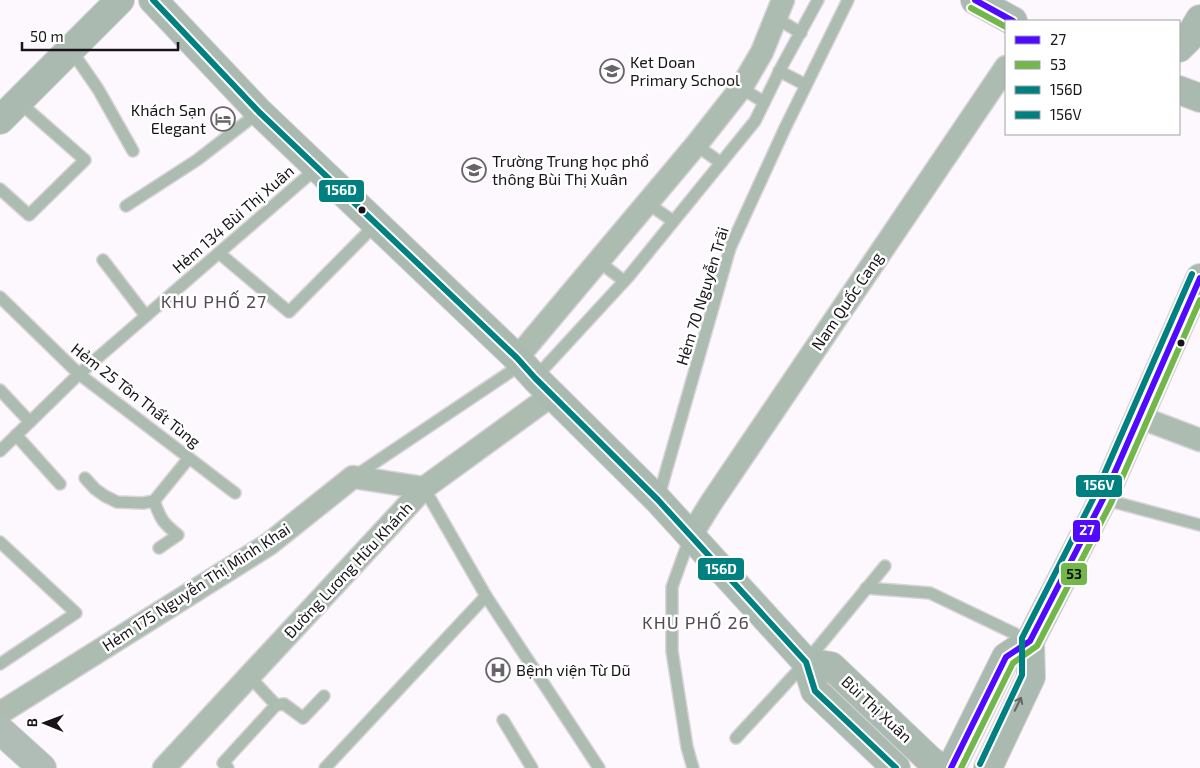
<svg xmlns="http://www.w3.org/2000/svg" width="1200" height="768" viewBox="0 0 1200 768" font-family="'Exo 2',sans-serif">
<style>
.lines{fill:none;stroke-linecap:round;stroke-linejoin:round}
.lane-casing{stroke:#d8d4d8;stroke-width:14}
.street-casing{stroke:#d8d4d8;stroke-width:25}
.secondary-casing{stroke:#d8d4d8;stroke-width:30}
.primary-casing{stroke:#d8d4d8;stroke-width:30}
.lane{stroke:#adbcb1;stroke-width:11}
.street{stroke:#adbcb1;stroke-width:22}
.secondary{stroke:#abbab0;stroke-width:28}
.primary{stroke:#b0bcb6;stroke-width:28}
.bus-1-casing{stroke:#fff;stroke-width:10}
.bus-2-casing{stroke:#fff;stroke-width:10}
.bus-3-casing{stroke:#fff;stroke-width:10}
.bus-4-casing{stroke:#fff;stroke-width:10}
.bus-1{stroke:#4f0aff;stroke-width:6}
.bus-2{stroke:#71b74a;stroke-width:6}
.bus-3{stroke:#008080;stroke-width:6}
.bus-4{stroke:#008080;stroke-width:6}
.oneway{stroke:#626764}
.bus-dot{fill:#181419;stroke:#fff;stroke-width:2}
.labels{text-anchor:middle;stroke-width:5;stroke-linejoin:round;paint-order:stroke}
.poi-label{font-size:16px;fill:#181419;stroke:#fff;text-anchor:start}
.street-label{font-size:16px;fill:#181419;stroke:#fff}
.neighbourhood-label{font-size:18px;letter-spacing:1px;fill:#544b55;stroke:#fff}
.line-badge{stroke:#fff;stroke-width:2}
.badge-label{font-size:14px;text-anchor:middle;font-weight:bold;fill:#fff}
.pale-badge-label{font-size:14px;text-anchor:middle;font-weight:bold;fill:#111}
</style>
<rect width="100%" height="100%" fill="#fdf8fd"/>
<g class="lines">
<g class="lane-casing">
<g id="lane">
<polyline points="776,18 801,33"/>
<polyline points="71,50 98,89 133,151"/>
<polyline points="779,71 806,85"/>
<polyline points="741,88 764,102"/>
<polyline points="696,145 721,163"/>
<polyline points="0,189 29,215 85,160 19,102"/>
<polyline points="647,203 673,221"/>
<polyline points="126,206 197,160 259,112"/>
<polyline points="219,253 289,312 376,224"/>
<polyline points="103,260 146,316"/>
<polyline points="598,261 624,281"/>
<polyline points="0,297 79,374 235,493"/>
<polyline points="535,378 629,276 755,121 782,66 818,0"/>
<polyline points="0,390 30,422"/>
<polyline points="16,435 60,484"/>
<polyline points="0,451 79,374 318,167"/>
<polyline points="355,476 522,364"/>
<polyline points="85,478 95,489 105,496 117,502 143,503 154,501 189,458"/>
<polyline points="424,488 486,596 599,768"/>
<polyline points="658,499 730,248 785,128 848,0"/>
<polyline points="1103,499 1200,525"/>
<path d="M154,501C161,520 163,523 178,535L159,548"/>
<polyline points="690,537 672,587 672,651 687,747 693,768"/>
<polyline points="0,542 76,613 0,664"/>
<polyline points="866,588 930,593 1028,640"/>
<polyline points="276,705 284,704 303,718 324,696"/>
<polyline points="503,720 532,768"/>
<polyline points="736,738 806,662 885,566"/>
<polyline points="228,768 223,763 276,705 249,676"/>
<polyline points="325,768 486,596"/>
</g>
</g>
<g class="street-casing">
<g id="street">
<polyline points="517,358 696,145 741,88 762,52 783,0"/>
<polyline points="1139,417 1200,440"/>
<polyline points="690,537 711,503 1006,67"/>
<polyline points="0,713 269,544 353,477 424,488"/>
<polyline points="164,768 424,488 552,395"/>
</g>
</g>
<g class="secondary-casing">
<g id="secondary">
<polyline points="153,0 259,112 517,358 535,378 658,500 806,662 815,691 896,768"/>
<polyline points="975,0 1013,21"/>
<polyline points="1179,48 1188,39 1200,19"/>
<polyline points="1179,90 1200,98"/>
<polyline points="0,120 120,0"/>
<polyline points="806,662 831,666 931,761 942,768"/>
<polyline points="951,768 1006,657 1030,641"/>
<polyline points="988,768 1031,677 1030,641 1103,499 1200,278"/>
</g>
</g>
<g class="primary-casing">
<polyline id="primary" points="0,730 42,768"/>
</g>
<use href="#lane" class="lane"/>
<use href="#street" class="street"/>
<use href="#secondary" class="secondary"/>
<use href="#primary" class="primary"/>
<g class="bus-1-casing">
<g id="bus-1">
<polyline points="975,0 1013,21"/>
<polyline points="951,768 1006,657 1030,641 1103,499 1200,278"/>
</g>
</g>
<g class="bus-2-casing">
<g id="bus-2">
<polyline points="971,8 1006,27"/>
<polyline points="961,768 1013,663 1037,646 1111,503 1200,300"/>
</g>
</g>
<g class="bus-3-casing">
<polyline id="bus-3" points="153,0 259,112 517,358 535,378 658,500 806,662 815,691 896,768"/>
</g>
<g class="bus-4-casing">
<polyline id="bus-4" points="980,764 1022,675 1022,638 1095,495 1192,274"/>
</g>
<use href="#bus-1" class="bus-1"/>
<use href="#bus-2" class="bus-2"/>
<use href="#bus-3" class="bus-3"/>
<use href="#bus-4" class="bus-4"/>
</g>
<defs><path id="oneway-shaft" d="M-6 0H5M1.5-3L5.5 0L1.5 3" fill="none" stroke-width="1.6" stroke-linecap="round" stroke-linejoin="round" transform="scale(1.25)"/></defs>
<use class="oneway" href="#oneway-shaft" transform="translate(1018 704) rotate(-64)"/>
<defs>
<g id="school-ring" transform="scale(1.25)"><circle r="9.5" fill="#fff" stroke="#686469" stroke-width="1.5"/><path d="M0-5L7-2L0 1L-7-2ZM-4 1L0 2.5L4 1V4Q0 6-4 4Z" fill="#686469"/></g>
<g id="hotel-ring" transform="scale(1.25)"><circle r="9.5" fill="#fff" stroke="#686469" stroke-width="1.5"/><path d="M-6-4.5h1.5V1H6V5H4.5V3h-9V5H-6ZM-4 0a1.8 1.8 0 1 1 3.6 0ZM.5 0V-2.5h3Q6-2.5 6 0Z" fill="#686469"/></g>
<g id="hospital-ring" transform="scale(1.25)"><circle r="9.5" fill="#fff" stroke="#686469" stroke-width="1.5"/><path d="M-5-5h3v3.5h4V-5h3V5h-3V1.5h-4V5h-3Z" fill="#686469"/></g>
</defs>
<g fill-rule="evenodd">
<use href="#school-ring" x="612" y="71"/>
<use href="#hotel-ring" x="223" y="119"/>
<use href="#school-ring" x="474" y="170"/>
<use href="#hospital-ring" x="498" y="670"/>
</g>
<g class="bus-dot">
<circle cx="362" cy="210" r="4.5"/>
<circle cx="1181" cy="343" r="4.5"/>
</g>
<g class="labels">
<g class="poi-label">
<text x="630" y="68">Ket Doan<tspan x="630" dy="18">Primary School</tspan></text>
<text x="206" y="116" text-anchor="end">Khách Sạn<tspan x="206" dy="18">Elegant</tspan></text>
<text x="492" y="167">Trường Trung học phổ<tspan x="492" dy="18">thông Bùi Thị Xuân</tspan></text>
<text x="516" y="676">Bệnh viện Từ Dũ</text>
</g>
<g class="street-label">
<text transform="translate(233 219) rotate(-41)" y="6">Hẻm 134 Bùi Thị Xuân</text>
<text transform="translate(702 296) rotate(-73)" y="6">Hẻm 70 Nguyễn Trãi</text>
<text transform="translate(847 301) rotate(-56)" y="6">Nam Quốc Cang</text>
<text transform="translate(136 395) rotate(38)" y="6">Hẻm 25 Tôn Thất Tùng</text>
<text transform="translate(348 570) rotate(-47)" y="6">Đường Lương Hữu Khánh</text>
<text transform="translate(196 587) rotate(-33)" y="6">Hẻm 175 Nguyễn Thị Minh Khai</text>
<text transform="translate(877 709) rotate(43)" y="6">Bùi Thị Xuân</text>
</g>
<g class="neighbourhood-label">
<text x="214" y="308">KHU PHỐ 27</text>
<text x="696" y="629">KHU PHỐ 26</text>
</g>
</g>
<g class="line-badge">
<rect x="318" y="179" width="47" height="24" rx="5" fill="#008080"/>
<rect x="1075" y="474" width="48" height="24" rx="5" fill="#008080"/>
<rect x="1072" y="519" width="29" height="24" rx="5" fill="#4f0aff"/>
<rect x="697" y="557" width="48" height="24" rx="5" fill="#008080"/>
<rect x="1060" y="562" width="28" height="24" rx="5" fill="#71b74a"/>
</g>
<g class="badge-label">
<text x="341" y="195">156D</text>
<text x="1099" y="490">156V</text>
<text x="1087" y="535">27</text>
<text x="721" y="574">156D</text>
</g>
<g class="pale-badge-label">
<text x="1074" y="579">53</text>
</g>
<rect x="1005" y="20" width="175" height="115" fill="#ffffff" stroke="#a3a1a3"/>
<rect x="1015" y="36" width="25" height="8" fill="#4f0aff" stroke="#a3a1a3"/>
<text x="1050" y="45" font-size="15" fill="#181419">27</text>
<rect x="1015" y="61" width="25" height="8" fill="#71b74a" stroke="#a3a1a3"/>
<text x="1050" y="70" font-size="15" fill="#181419">53</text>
<rect x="1015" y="86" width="25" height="8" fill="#008080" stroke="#a3a1a3"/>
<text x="1050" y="95" font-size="15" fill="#181419">156D</text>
<rect x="1015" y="111" width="25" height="8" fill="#008080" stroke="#a3a1a3"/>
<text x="1050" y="120" font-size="15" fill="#181419">156V</text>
<g transform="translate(45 723) rotate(271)" stroke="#ffffff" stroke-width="4" paint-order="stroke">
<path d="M0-4L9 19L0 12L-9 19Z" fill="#181419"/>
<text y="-8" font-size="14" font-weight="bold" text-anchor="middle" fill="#181419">B</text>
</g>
<path d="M22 42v8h156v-8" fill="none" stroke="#181419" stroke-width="2.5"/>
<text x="30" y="42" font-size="15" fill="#181419" stroke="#ffffff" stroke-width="4" paint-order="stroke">50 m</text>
</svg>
